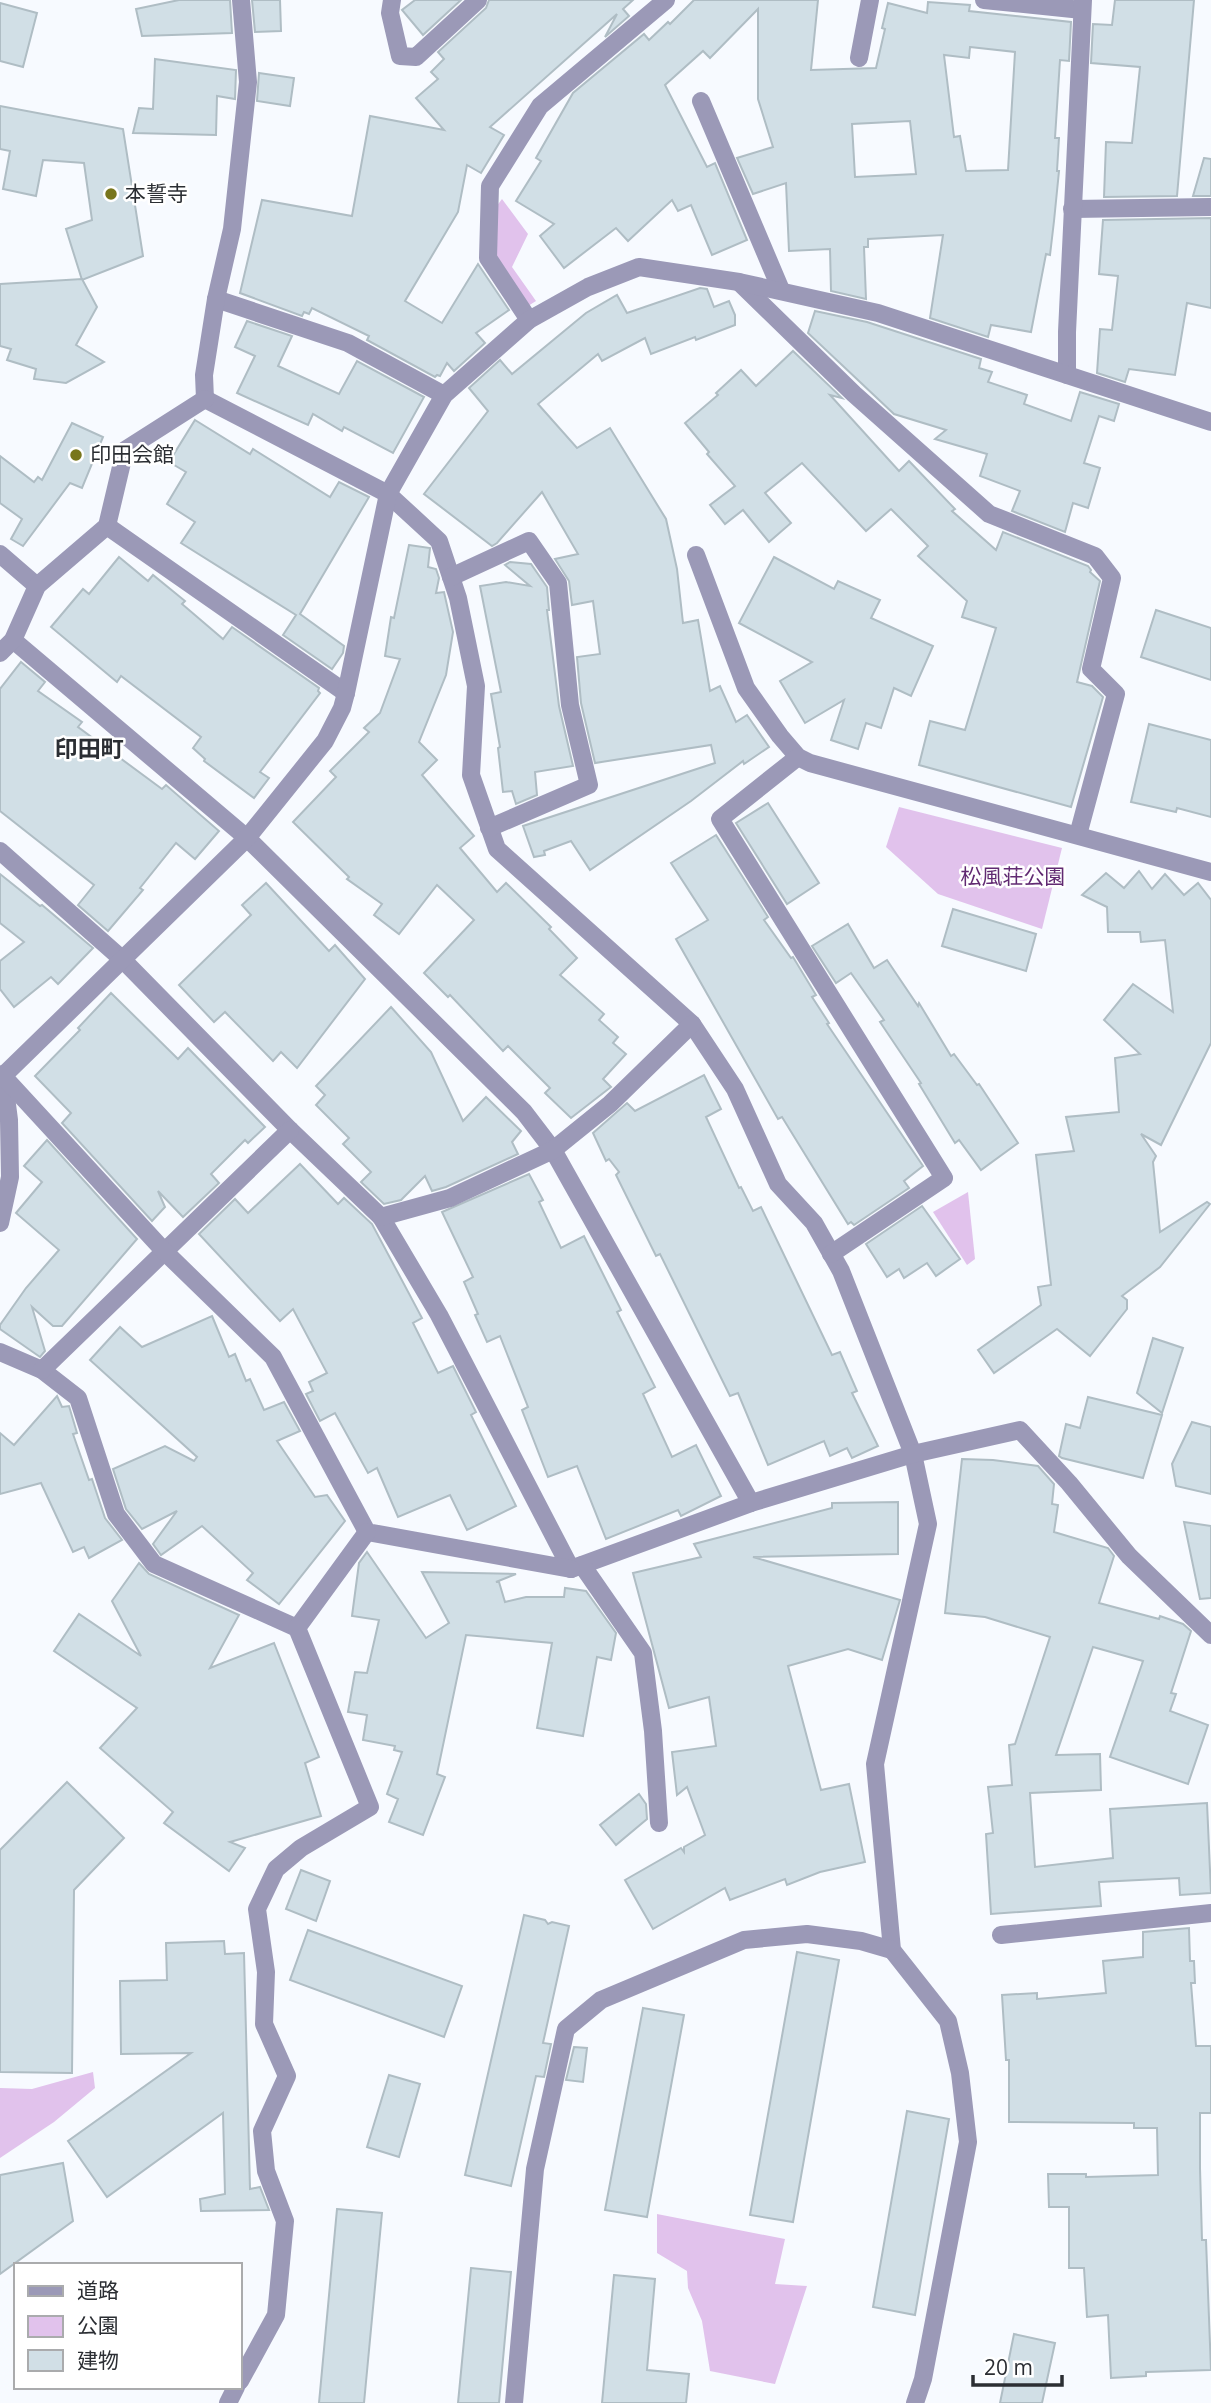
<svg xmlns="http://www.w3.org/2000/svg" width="1211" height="2403" viewBox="0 0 1211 2403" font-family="'Open Sans','Noto Sans JP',sans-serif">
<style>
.green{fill:#e1c2ec}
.building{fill:#d1dfe6;stroke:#afbdc4;stroke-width:2;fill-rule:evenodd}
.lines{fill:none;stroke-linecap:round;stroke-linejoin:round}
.minor{stroke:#9b99b7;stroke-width:18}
.poi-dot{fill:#78761c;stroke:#fff;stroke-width:2.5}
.labels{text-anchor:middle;stroke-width:5;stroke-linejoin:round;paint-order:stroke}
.poi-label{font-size:21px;fill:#2b2e33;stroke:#fff;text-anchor:start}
.park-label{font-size:21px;fill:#612a72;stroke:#fff}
.neighbourhood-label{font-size:23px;font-weight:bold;fill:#2b2e33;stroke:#fff}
</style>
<rect width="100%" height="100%" fill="#f7faff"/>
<g class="green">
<polygon points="502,199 528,234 512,267 536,301 528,306 493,254 496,207"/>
<polygon points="899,807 1062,848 1042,929 938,894 886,847"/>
<polygon points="968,1192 975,1259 967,1265 933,1212"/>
<polygon points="93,2072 95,2088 54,2122 0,2158 0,2088 32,2089"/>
<polygon points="657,2214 785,2239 775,2284 807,2286 775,2384 710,2371 702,2321 688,2288 687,2271 657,2253"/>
</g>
<g class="building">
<polygon points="179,0 230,0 232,33 142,36 136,9"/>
<polygon points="252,0 280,0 281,31 255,32"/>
<polygon points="415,0 461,0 423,35 402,10"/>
<polygon points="489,0 633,0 623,9 629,16 605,37 617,14 490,127 504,135 481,173 467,165 458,212 405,301 442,323 478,264 509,310 476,333 485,343 454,371 447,363 440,376 437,375 435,377 367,340 369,336 312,308 309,314 304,312 302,316 240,293 262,200 352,216 370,116 444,130 416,98 438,79 431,72 444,59 438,52 486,8"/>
<path d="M694,0H818L811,70L876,68L885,29L882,28L888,3L927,13L928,2L970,5L969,11L1071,22L1069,61L1060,60L1055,138H1059L1057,171H1059L1054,221L1050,255L1046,254L1031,332L991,325L988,337L930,318L943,235L868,239V247H864L866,299L831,291L830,249L789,251L786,183L753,194L737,158L773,147L758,99V9L710,58L703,51L665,85L707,167L715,163L747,240L712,255L691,205L678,211L672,200L628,241L616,228L564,268L540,236L554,224L516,201L541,161L536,158L573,93L644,34L649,40L668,22L670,24ZM970,47L1015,52L1008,170L966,171L960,136L954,137L944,55L969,58ZM910,121L916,174L855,177L852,124Z"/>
<polygon points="1115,0 1194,0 1177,196 1104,197 1106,142 1132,143 1140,67 1091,63 1093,24 1112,25"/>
<polygon points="0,3 37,13 23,67 0,61"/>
<polygon points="155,59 236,70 235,99 217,96 216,135 133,133 139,108 153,109"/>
<polygon points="259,73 294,78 290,106 257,101"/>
<polygon points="0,106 123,129 143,256 82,280 66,229 92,220 84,163 43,160 36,196 3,189 10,151 0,149"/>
<polygon points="1204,158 1211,159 1211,196 1193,196"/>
<polygon points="1211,218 1211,308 1187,303 1175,375 1129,369 1125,382 1097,373 1100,329 1112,330 1118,276 1099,274 1103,220"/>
<polygon points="82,279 97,307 76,345 104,362 66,383 34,379 36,369 7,360 11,349 0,346 0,284"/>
<polygon points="700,288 707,289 714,307 729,301 735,315 735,325 696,340 695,337 651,354 645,338 602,361 598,354 538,404 577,448 610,428 666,519 677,569 683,623 698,620 710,691 720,686 736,722 747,715 769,747 744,764 743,761 691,801 590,870 571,841 544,851 545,855 534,857 523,826 715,763 711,745 595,763 581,703 577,657 600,654 593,601 572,605 569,581 555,559 578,554 542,492 497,543 492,546 424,494 488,411 469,388 500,360 512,374 586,313 617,295 627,313"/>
<polygon points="815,311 867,322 981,359 979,368 992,372 988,382 1027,395 1024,404 1071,421 1080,392 1119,404 1114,421 1099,416 1084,463 1100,468 1088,508 1073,503 1065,532 1012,511 1020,491 980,476 987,454 935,439 946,430 894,414 808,333"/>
<polygon points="247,321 292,336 278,366 339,394 357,361 424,397 393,453 344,427 342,431 313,414 308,425 237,393 255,356 235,347"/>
<polygon points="793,351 842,398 830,395 899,471 909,461 955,509 952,511 996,550 1003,532 1088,566 1091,570 1090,572 1100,581 1077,682 1092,686 1103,697 1071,807 919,765 930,721 965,730 996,628 962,617 967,601 918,556 928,546 891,509 866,531 802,463 765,493 791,523 769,542 743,510 725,524 710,505 735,486 707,454 709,452 685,423 718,395 716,393 741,370 756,386"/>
<polygon points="195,420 250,454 253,449 330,497 339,482 369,497 300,614 344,646 343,653 332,669 283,635 296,615 181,543 195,522 167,504 186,472 169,462"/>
<polygon points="72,423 103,437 82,488 70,483 23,546 11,539 22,519 0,503 0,456 34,482 38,477 42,480"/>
<polygon points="409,545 430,548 428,567 436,569 439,578 436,593 444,592 453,632 446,675 419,742 437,760 422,775 474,836 460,848 497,892 506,883 551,927 549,929 577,958 560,975 604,1014 599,1020 618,1037 613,1043 626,1054 603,1079 611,1087 571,1118 545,1093 550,1088 508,1046 503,1051 450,995 448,997 424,973 474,920 437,885 399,934 374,915 382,904 347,879 349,877 293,822 336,777 330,771 369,732 364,728 380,713 400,659 385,656 391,617 394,618"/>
<polygon points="119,557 148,581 153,575 185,601 182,604 223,639 232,627 319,688 318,691 320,693 260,772 269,778 254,798 204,761 205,759 193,748 201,737 121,676 117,682 51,627 83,589 89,594"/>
<polygon points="774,557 834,589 838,581 880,600 871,618 933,646 911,696 894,688 881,728 866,723 858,749 831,740 844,700 805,723 780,681 812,662 739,623"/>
<polygon points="510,562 531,564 547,587 549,610 547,610 559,706 573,766 535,772 537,795 516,804 512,791 503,792 498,748 500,747 491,694 501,692 480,586 506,582 530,586 505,565"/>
<polygon points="1156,610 1211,628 1211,680 1141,657"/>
<polygon points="21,662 45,682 38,691 82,722 78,727 162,789 166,785 219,831 195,859 176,843 140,888 143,890 108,931 78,905 94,885 0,811 0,689"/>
<polygon points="1149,724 1211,740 1211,817 1177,808 1176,812 1131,802"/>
<polygon points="768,803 819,883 787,904 736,823"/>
<polygon points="716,835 768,917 764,920 791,958 793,957 816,995 812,997 829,1023 827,1024 923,1166 904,1181 909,1188 854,1225 851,1222 848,1224 782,1117 778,1119 676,939 708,920 671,863"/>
<polygon points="1139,871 1152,889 1165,874 1184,895 1198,883 1211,900 1211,1043 1161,1145 1141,1134 1156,1156 1153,1162 1160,1232 1207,1202 1210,1204 1160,1267 1122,1296 1127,1300 1127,1309 1090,1356 1057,1329 994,1373 978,1350 1041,1305 1038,1287 1051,1285 1036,1155 1074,1151 1066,1117 1119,1112 1115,1058 1140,1054 1104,1020 1133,984 1173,1012 1165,940 1141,942 1140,932 1108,932 1107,907 1082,895 1106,873 1124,888"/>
<polygon points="0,874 40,906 42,905 93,948 58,984 51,977 14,1007 0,989 0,961 24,942 0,923"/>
<polygon points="266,883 329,951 335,945 365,979 297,1068 281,1052 273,1061 225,1012 214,1022 179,985 251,915 242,905"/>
<polygon points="953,909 1036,934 1026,971 942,946"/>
<polygon points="848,924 874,968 887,960 918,1006 919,1003 951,1056 954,1054 977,1085 979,1084 1018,1143 981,1170 959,1140 955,1143 919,1084 921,1083 880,1022 884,1020 851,973 836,983 812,946"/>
<polygon points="111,993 178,1059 188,1048 265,1127 248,1143 245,1140 211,1174 219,1183 183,1217 158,1191 165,1207 152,1221 62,1123 71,1113 35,1076 80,1030 78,1028"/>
<polygon points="391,1007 431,1052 463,1121 486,1097 521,1131 512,1142 518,1154 446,1187 432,1191 425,1176 401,1200 384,1204 361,1182 371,1172 343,1144 349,1138 316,1105 325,1095 316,1086"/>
<polygon points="704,1075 721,1109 706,1117 739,1188 741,1187 753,1211 761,1207 832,1355 840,1352 857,1391 852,1393 878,1446 852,1458 847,1448 830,1456 824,1441 768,1465 738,1393 730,1396 660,1254 656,1256 616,1175 619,1172 609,1159 606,1161 593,1133 627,1103 635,1111"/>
<polygon points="47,1140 137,1239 62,1326 53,1326 32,1307 45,1351 40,1357 0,1329 0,1325 26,1288 59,1250 16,1213 42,1182 24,1166"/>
<polygon points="300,1164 338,1204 344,1198 372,1224 422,1318 413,1323 438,1373 453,1366 476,1412 471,1415 516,1506 467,1530 450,1495 398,1517 377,1468 368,1473 335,1413 320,1421 306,1394 313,1391 309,1382 327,1373 293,1309 280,1321 199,1234 235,1199 248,1213"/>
<polygon points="529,1174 543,1200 539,1202 561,1248 584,1236 621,1310 617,1312 655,1387 643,1394 672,1457 696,1445 721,1496 681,1516 678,1510 606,1539 577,1466 548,1477 522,1410 528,1407 500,1336 487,1342 475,1315 478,1314 464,1282 473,1277 442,1212"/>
<polygon points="922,1206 960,1259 936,1276 927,1263 904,1278 899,1269 887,1277 866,1244"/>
<polygon points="212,1316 229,1357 235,1354 246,1381 250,1379 264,1410 284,1402 300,1431 277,1441 315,1497 327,1495 345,1521 279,1604 247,1580 253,1573 202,1526 161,1555 153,1544 177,1511 142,1529 126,1509 113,1469 165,1446 194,1461 197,1457 90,1360 120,1327 142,1347"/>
<polygon points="1153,1338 1183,1348 1162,1413 1137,1393"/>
<polygon points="57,1396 62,1407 69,1406 77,1433 73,1434 89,1480 92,1479 105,1518 122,1540 89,1558 84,1547 73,1552 41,1483 0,1494 0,1433 14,1445"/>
<polygon points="1088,1397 1162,1415 1143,1478 1062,1458 1059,1456 1066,1424 1080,1428"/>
<polygon points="1192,1422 1211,1427 1211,1494 1176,1486 1172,1464"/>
<polygon points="962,1459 993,1460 1038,1466 1054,1484 1052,1504 1058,1505 1054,1532 1108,1548 1114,1556 1099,1603 1159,1619 1160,1616 1183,1624 1191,1631 1171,1693 1176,1694 1170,1711 1208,1725 1188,1784 1110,1757 1143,1661 1093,1647 1056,1755 1100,1754 1101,1790 1030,1793 1035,1867 1113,1858 1110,1809 1207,1803 1211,1893 1180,1895 1179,1878 1099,1882 1101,1906 991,1914 986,1834 993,1833 988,1787 1012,1785 1009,1745 1015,1744 1050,1637 985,1617 945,1613"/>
<polygon points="898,1502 898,1554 753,1557 900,1600 882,1660 848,1649 788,1666 821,1790 849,1784 865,1862 820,1872 787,1885 785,1879 730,1900 725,1888 653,1929 625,1880 681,1848 684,1852 684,1847 705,1835 687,1787 677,1795 672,1752 716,1746 709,1697 669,1708 633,1573 701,1557 694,1544 832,1508 832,1503"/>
<polygon points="1184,1522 1211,1526 1211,1598 1200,1599"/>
<polygon points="367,1552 426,1638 449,1623 422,1572 516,1574 496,1582 499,1582 505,1602 526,1597 564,1597 565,1588 586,1591 616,1633 611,1660 597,1657 583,1736 537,1728 552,1643 466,1635 437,1774 445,1777 423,1835 389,1822 398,1799 387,1794 402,1752 394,1750 395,1746 363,1740 367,1715 348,1712 355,1672 367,1673 379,1620 352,1616 359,1563"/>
<polygon points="139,1563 149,1574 239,1615 210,1668 274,1643 319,1757 305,1763 321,1816 230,1842 245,1848 229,1871 164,1823 173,1812 100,1748 137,1708 54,1651 79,1614 141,1656 112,1601"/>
<polygon points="67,1782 124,1838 74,1890 72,2073 0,2072 0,1850"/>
<polygon points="639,1794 646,1804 647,1819 616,1845 600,1825"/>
<polygon points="301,1870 330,1881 316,1921 286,1909"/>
<polygon points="524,1915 545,1920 548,1924 552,1922 569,1926 543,2043 551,2044 544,2077 536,2076 511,2186 465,2175"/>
<polygon points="1189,1928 1190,1961 1194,1961 1195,1983 1191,1983 1196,2046 1211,2046 1211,2113 1200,2113 1200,2168 1202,2240 1206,2240 1211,2370 1146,2372 1146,2376 1111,2378 1108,2315 1087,2317 1084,2268 1069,2268 1069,2207 1049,2207 1048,2174 1086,2174 1086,2177 1158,2175 1157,2128 1134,2128 1134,2123 1009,2122 1009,2060 1006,2060 1002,1995 1037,1993 1037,1999 1106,1993 1103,1961 1143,1957 1143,1932"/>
<polygon points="308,1930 462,1986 444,2037 290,1980"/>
<polygon points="224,1941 225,1954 244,1953 250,2189 260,2187 269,2210 201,2211 200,2199 225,2194 223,2113 107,2197 68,2141 191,2053 121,2054 120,1981 167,1980 166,1943"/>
<polygon points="797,1952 839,1960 793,2222 750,2215"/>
<polygon points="643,2008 684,2015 647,2217 605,2210"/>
<polygon points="574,2047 587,2048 583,2082 566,2080"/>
<polygon points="389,2075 420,2084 399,2157 367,2147"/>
<polygon points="907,2111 949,2119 915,2315 873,2307"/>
<polygon points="63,2163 73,2221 0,2274 0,2175"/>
<polygon points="337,2209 382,2213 364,2403 319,2403"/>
<polygon points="471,2268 511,2272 499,2403 458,2403"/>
<polygon points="614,2275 655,2279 647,2370 689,2374 686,2403 602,2403"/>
<polygon points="1014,2334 1055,2343 1042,2403 1000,2403"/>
</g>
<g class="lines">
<g class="minor">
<polyline points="392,0 390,13 400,56 416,57 478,0"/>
<polyline points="984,0 1082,10"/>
<polyline points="859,58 870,0"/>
<polyline points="701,101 781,290"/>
<polyline points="1072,209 1211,207"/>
<polyline points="739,282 854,394 989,514 1095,556 1112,578 1091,669 1116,694 1078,835"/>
<polyline points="216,299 348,343 444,395"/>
<polyline points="529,320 488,258 490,186 540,106 666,0"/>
<polyline points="1067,375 1067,332 1083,0"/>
<polyline points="205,399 388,494 439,541 458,598 476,686 471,775 497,849 692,1024 735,1089 778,1184 814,1223 841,1271 913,1454 928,1524 875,1764 892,1950 948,2021 960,2073 968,2142 923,2379 915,2403"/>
<polyline points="205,399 204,375 216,299 232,229 248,82 241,0"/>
<polyline points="107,526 346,693"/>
<polyline points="0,554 37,586"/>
<polyline points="696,555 746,688 780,736 798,757 810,763 1211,872"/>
<polyline points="451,577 529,541 558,583 570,705 589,785 489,828"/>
<polyline points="13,640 247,838 524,1112 553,1150 751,1503"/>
<polyline points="0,653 13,640 37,586 107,526 125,450 205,399"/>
<polyline points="798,757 720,819 944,1178 831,1254"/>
<polyline points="0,851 123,960 290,1130 381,1217 439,1315 571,1569 751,1503 913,1454 1020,1430 1069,1483 1129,1556 1211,1635"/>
<polyline points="381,1217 450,1198 553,1150 610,1104 692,1024"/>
<polyline points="0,1223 10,1177 9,1120 3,1074"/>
<polyline points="0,1352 42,1370 78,1398 116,1514 154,1564 297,1628"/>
<polyline points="42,1370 290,1130"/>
<polyline points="582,1565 643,1653 653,1731 659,1823"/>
<polyline points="571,1569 367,1532 273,1357 165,1252 3,1076 247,838 325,741 342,708 346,693 388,494 444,395 529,320 588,287 639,267 739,282 878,313 1211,422"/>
<polyline points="1001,1935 1211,1913"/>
<polyline points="240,2381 276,2315 285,2221 266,2171 262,2131 287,2076 264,2024 266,1972 257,1909 276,1869 301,1848 370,1807 297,1628 367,1532"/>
<polyline points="228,2403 236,2387"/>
<polyline points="514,2403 535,2169 566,2029 601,2000 744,1940 807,1934 861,1941 892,1950"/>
</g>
</g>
<g class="poi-dot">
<circle cx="111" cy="194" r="7"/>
<circle cx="76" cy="455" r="7"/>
</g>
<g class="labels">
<g class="poi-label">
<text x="125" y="201">本誓寺</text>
<text x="90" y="462">印田会館</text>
</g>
<g class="park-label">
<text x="1013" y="884">松風荘公園</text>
</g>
<g class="neighbourhood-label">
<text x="89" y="757">印田町</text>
</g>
</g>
<rect x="14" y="2263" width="228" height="126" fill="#ffffff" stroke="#aaabad" stroke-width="2"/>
<rect x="28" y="2286" width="35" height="10" fill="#9b99b7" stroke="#aaabad" stroke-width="2"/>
<text x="77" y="2298" font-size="21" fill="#2b2e33">道路</text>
<rect x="28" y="2316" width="35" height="21" fill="#e1c2ec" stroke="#aaabad" stroke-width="2"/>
<text x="77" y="2333" font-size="21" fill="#2b2e33">公園</text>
<rect x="28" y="2350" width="35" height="21" fill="#d1dfe6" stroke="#aaabad" stroke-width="2"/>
<text x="77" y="2368" font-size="21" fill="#2b2e33">建物</text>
<path d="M973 2375v10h89v-10" fill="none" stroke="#2b2e33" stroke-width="3.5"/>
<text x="984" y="2375" font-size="21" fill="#2b2e33" stroke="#ffffff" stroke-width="5" paint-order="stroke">20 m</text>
</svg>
